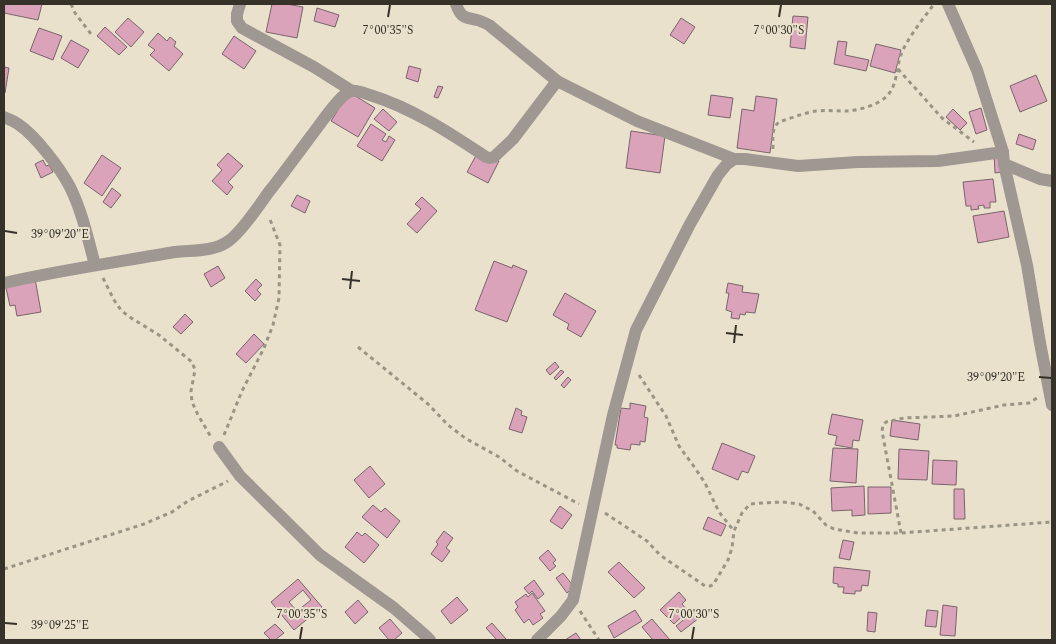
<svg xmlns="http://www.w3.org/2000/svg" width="1056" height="644" viewBox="0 0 1056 644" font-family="Spectral,serif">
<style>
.building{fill:#dba3b9;stroke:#79646c;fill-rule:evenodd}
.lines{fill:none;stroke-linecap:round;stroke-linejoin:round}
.path{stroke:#9a9485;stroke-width:3;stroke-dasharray:4 4;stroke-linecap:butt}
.minor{stroke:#9f9791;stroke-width:12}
.ticks{fill:none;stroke:#36322a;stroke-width:2}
.ticks-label{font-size:12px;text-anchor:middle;fill:#36322a;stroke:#eae1cd;stroke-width:4;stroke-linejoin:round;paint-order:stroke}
</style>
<rect width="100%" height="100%" fill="#eae1cd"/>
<g class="building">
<polygon points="4,4 42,4 38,20 4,13"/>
<polygon points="272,4 287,4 303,7 297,38 266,32"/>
<polygon points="317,8 339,15 335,27 314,21"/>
<polygon points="793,16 808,17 805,49 790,47"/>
<polygon points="128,18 144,32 131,47 115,32"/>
<polygon points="681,18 695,27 684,44 670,35"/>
<polygon points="105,27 127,47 119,55 97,36"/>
<polygon points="39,28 62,36 53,60 30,51"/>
<polygon points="158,33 167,41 170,37 176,42 174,46 183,54 169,71 150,55 155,50 148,45"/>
<polygon points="234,36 256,51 244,69 222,54"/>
<polygon points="71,40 89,50 78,68 61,58"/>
<polygon points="838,41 847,42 845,55 869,60 866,71 834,64"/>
<polygon points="876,44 901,50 895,73 870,66"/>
<polygon points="409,66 421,69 418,82 406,78"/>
<polygon points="4,67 9,68 5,93 4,92"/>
<polygon points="1036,75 1047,101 1020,112 1010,86"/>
<polygon points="438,86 443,87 438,98 434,97"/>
<polygon points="349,92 375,108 358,137 331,121"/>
<polygon points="711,95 733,98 730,118 708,115"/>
<polygon points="756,96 777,99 770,153 737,148 742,109 754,111"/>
<polygon points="981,108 987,130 976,134 969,112"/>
<polygon points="383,109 397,122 389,131 374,119"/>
<polygon points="953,109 967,123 960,130 946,117"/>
<polygon points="371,124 386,134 382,140 386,142 389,136 395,140 382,161 357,146"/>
<polygon points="631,131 665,136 660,173 626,168"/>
<polygon points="1019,134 1036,140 1033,150 1016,144"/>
<polygon points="479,150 499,161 488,183 467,172"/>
<polygon points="228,153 243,166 228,182 233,187 227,195 212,181 222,170 217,165"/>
<polygon points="994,153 1000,153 1002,172 995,173"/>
<polygon points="102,155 121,168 102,196 84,183"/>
<polygon points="43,160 46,166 49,165 53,172 41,178 35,164"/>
<polygon points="993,179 996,202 990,202 990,208 984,208 984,205 978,206 979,209 971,210 971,206 966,206 963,182"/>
<polygon points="112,188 121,195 111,208 103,202"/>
<polygon points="297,195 310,201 305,213 291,206"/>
<polygon points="422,197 437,211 417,233 407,224 421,209 415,204"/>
<polygon points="1004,211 1009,237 978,243 973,216"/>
<polygon points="494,261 512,268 513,265 527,271 507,322 475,310"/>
<polygon points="218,266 225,278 211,287 204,274"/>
<polygon points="34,273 41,312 17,316 15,305 10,306 6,288"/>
<polygon points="256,279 262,285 257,290 261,294 255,301 245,291"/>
<polygon points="728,283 743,286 742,292 759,294 755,313 746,312 745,315 740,314 739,319 731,318 732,312 726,310 729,293 726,293"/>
<polygon points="565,293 596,311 581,337 567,329 569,324 553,315"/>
<polygon points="185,314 193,322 181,334 173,327"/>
<polygon points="254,334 264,344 246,363 236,354"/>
<polygon points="555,362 559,367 550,375 546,370"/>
<polygon points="561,370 564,372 556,380 554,378"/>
<polygon points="568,377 571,380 564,388 561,385"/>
<polygon points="630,403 646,406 644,417 648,418 645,442 640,441 640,445 631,444 630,450 617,448 617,445 615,445 621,408 630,409"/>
<polygon points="516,408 522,411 521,415 527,417 522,433 509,429"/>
<polygon points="832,414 863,420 859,441 853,440 852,448 835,445 837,436 828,434"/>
<polygon points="892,420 920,424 918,440 890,436"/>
<polygon points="722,443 755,456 748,473 742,471 738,480 712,469"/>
<polygon points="833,448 858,449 856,483 830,481"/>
<polygon points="899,449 929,451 927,480 898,479"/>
<polygon points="933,460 957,461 956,485 932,484"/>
<polygon points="370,466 385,484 369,498 354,480"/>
<polygon points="864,486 865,515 852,516 852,510 832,511 831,488"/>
<polygon points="868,487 891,487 891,513 868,514"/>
<polygon points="954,489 964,489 965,519 954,519"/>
<polygon points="373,505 381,512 385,508 400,521 387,538 362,517"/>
<polygon points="560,506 572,515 562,529 550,521"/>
<polygon points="708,517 726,525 721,536 703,529"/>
<polygon points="444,531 453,538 446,548 450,551 442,562 431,554 438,544 436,542"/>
<polygon points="357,532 362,536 365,533 379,545 364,563 345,547"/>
<polygon points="843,540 854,542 850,560 839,558"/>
<polygon points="548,550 556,560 553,563 556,566 550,571 539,558"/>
<polygon points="619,562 645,588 634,598 608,572"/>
<polygon points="834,567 870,571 868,586 862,585 861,591 855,591 855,594 843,593 844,587 838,587 838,584 833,583"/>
<polygon points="563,573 574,587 567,593 556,578"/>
<path d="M298,579L322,607L294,630L271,602ZM303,590L311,600L297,611L289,602Z"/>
<polygon points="534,580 544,594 538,599 532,591 529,594 524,588"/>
<polygon points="679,592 686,600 682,604 688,611 674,624 660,610"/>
<polygon points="532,593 545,611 540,614 543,618 533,625 529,619 524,623 515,610 518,607 515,602 526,594 528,597"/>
<polygon points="457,597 468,610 451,624 441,611"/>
<polygon points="358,600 368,612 355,624 345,612"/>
<polygon points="943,605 957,607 955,636 940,635"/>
<polygon points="635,610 642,621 614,638 608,626"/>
<polygon points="927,610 938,611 936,627 925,626"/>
<polygon points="694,611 699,618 681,632 676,626"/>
<polygon points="868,612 877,613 875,632 867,631"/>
<polygon points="390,619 402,633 394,640 389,640 379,628"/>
<polygon points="652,619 670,640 653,640 642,627"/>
<polygon points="492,623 506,639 505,640 497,640 486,628"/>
<polygon points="275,624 284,633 275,640 271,640 264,633"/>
<polygon points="576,633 581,640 565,640"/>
</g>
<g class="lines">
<g class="path">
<polyline points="71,4 75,13 91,34"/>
<polyline points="898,69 942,118 974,142"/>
<path d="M773,149C773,139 771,129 779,122C791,118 804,113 816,111C827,110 837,111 847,111C860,110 878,105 887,96C898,85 896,66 902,52C910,35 923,19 934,4"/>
<polyline points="103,278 114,300 121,310 128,316 159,335 192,362 195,370 191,391 192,402 198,415 211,437"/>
<polyline points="358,347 428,404 448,425 465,438 499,457 517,471 579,504"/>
<polyline points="639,375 666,416 679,446 695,468 705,483 719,512 734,531"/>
<polyline points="224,435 242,391 264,348 273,325 279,298 280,245 269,217"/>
<polyline points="605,513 647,541 660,555 705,586 710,586 713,585 728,560 732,548 734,531 742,513 750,504 761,503 782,502 799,504 813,511 826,525 834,529 858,533 901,533 1052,522"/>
<polyline points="901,533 882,431 883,425 886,422 904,418 954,416 1004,405 1029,403 1037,398"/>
<polyline points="4,569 144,524 172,512 188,501 228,481"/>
<polyline points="580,611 599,640"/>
</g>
<g class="minor">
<polyline points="240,4 237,14 237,21 242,28 314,67 352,91"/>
<path d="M456,4C461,18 464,17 477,20C481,21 485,23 489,25L557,81L637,121L734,159"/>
<polyline points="948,4 977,70 1003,152 1004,164 1027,265 1040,343 1052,405"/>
<path d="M4,117C8,119 14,121 18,124C36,136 60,168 70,187C82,211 88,239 95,265"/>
<polyline points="1004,164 1040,179 1052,181"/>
<path d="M4,283C60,270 118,262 175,252C192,250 212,252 227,242C239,235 259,206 268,193C283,174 297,155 311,136C321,123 330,109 342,97C344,95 348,92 351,91C357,90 364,93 370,95C412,108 450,133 486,157L490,158L494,157L513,139L557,81"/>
<polyline points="219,447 240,476 320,555 394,608 425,635 430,640"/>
<polyline points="537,640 561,616 573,600 613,415 636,330 690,224 718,175 727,164 734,159 745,159 798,166 858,162 938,161 1003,152"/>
</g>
</g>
<path class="ticks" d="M388,17L390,5M779,17L781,5M5,231L17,233M342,279L360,281M350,289L352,271M726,333L743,335M734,343L736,325M1039,377L1051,378M5,623L17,624M300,639L302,627M692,639L694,627"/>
<g class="ticks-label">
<text x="388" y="34">7°00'35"S</text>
<text x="779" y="34">7°00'30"S</text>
<text x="60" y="238">39°09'20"E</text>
<text x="996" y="381">39°09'20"E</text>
<text x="302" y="618">7°00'35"S</text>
<text x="694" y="618">7°00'30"S</text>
<text x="60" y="629">39°09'25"E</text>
</g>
<rect width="1056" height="644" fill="none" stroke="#36322a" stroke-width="10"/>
</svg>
